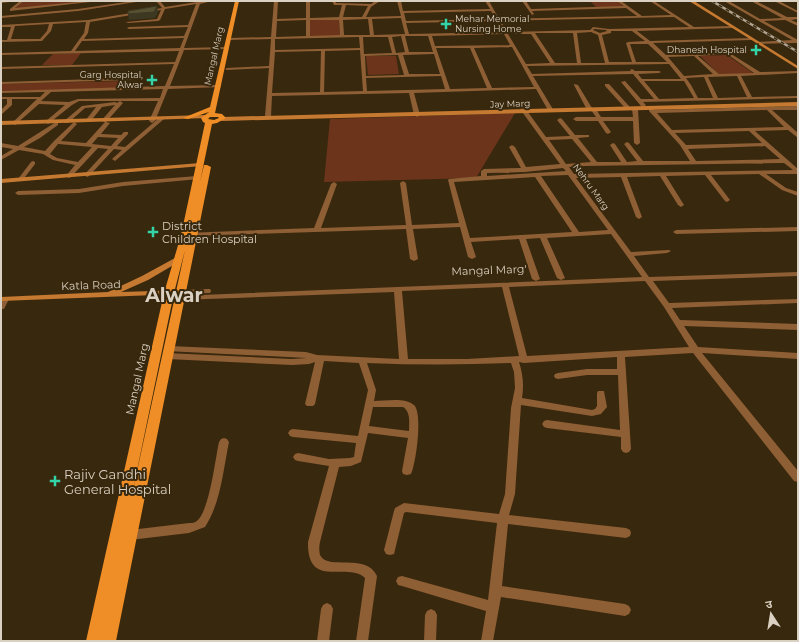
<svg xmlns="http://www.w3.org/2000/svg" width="799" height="642" viewBox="0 0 799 642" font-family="Montserrat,'Noto Sans Devanagari',sans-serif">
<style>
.green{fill:#6d341c}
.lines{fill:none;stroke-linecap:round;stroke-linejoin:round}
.street{fill:#8e5e35;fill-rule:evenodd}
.secondary{fill:#c57931;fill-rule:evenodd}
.primary{fill:#ef8d26;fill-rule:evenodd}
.rail-casing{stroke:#b0a492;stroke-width:2.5}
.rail{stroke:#38280d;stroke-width:1.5;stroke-dasharray:4;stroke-linecap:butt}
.shaded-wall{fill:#3d3822}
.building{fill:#575031;stroke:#3d3822}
.poi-dot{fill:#33d4a8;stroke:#38280d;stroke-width:1.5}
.labels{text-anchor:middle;stroke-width:4;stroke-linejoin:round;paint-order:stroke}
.far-poi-label{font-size:9px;fill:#dbd1c2;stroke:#38280d;text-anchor:end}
.far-street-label{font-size:9px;fill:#dbd1c2;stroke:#38280d}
.poi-label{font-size:11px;fill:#dbd1c2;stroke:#38280d;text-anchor:start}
.street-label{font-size:11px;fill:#dbd1c2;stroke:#38280d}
.near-poi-label{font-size:13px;fill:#dbd1c2;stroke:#38280d;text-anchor:start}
.town-label{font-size:19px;font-weight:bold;fill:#dbd1c2;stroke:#38280d}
</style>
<rect width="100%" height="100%" fill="#38280d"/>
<g class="green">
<polygon points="24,1 88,1 14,9"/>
<polygon points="590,1 618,1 625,7 596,7"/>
<polygon points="310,19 339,19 340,36 310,36"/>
<polygon points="81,53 72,65 42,65 53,54"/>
<polygon points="727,55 753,73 720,75 700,56"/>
<polygon points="366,56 396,56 399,74 368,75"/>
<polygon points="123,81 119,88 1,91 1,84"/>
<polygon points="515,113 476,178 324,182 330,119"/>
</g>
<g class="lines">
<g class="street">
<polygon points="1,1 18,1 1,3"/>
<polygon points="20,1 24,1 15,8 87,1 99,1 10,11 10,9"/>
<polygon points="133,1 143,1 78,11 1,18 1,16 78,9"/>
<path d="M156,1H160L165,7L203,1H212L200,4L184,48L227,47L229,48L227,49L184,50L170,86L219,85H221V87L168,89L155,121L152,123L149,121L158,101H79L72,105L48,124L45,122L46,121L65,105L39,104L15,125L13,124V122L37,99H12V105L1,115V110L7,104V99H2V97H40L45,92L1,93V91L165,86L174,64L1,69V67L175,62L179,51L1,55V53L71,51L84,33L86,22L53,24L51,31L42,41L1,42V40H7L11,27H1V25L88,20L162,8ZM196,4L188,25L129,27L127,28L129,29L188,27L184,36L84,39L88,33L90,22L161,10L157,19L126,22L128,23L158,21L160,20L165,9ZM49,24L47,31L40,39H11L15,26ZM184,38L180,48L75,51L82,41ZM163,89L160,98L78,99L69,102L41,101L51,92Z"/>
<path d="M274,1H278L277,19L306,18V1H310V18L339,17L342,5H334L332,1H336V3L371,4L375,1H380L371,7L366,17L401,16L397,1H401L403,11L490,9L485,1H489L499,19L637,16L626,8L532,11L534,14L532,15L522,1H526L531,9L624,6L617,1H621L642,16L671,15L650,1H654L694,27L732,26L734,27L732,28L637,31L650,41L751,38L753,39L751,40L653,43L666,55L728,52L760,72L798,71V73L741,76L752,97L798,96V98L643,102L646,105L643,107L641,106L621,82L625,81L641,99H654L633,74L533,76L554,111L553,112H549L536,89L414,93L420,115L417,117L414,115L409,93L272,96L271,116L268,118L265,116L269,68L227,70L225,69L227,68L269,66L271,39L229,40L227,39L229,38L271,37ZM346,5L368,6L362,17H343ZM491,11L495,19L406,21L404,13ZM674,17L689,27L609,29L593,27L590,30L507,32L501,21ZM401,18L405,34L374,35L372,19ZM368,19L370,35H344L343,20ZM306,20V36L276,37L277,21ZM310,20H339L340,35L310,36ZM497,21L503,32L409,34L406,23ZM594,29L606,30L607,31L600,33L593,30ZM611,31H632L645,41L628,42L626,43L632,62H609L602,35L611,33ZM591,32L598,35L605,63H581L577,33ZM535,33H573L577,63H555ZM504,34L510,45L435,46L432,36ZM508,34H531L550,63L526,64ZM401,36L405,52L396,53L392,37ZM405,36H428L433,52H409ZM359,37L360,48L275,50V39ZM363,37H388L392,53L364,54ZM630,44H648L667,62H636ZM512,47L534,87L492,88L474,48ZM436,48H470L487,88L450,89ZM360,50L363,91L324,92L325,51ZM321,51L320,92L272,93L275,52ZM434,54L440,74H409L403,55ZM727,54L754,73L719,74L698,56ZM398,55L404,75L366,76L365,56ZM694,56L713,74L684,76L668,57ZM669,64L681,79H642L638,74L659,73L661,72L659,71H635L632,69L630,70L631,71L532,74L527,66ZM441,76L445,89L367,91L366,78ZM737,76L747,97L718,98L708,77ZM704,77L713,98H698L691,85L686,78ZM644,81H684L694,98L659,99Z"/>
<polygon points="724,1 729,1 760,19 782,18 751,1 756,1 787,17 798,17 798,19 791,20 798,23 798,26 785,20 764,21 798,40 798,43 756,44 755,43 757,42 792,40"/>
<polygon points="774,1 779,1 798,11 798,13"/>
<polygon points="129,78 131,78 131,80 1,84 1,82"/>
<polygon points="574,84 578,85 592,108 591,109 586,108 574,85"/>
<polygon points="605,84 609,84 629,106 629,108 625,108 605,86"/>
<path d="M115,102L117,103L120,101L123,103L106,122L110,123L101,134L121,135L124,132H128V134L117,146L125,147L159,118L164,119L115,161L112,159L122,150L114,149L89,176L87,177L84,175L108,149L98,148L71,177L69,178L66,176L75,165L53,160L43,154L19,150L1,160V156L13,149L1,147V143L18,146L56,122L58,123V125L40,138L24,147L45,151L54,141L74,122L77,124L61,141L86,143L105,122L101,121L115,105L102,107L90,122L85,121L96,107L85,108L68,123H64V121L82,106ZM98,137L118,138L111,146L92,144ZM58,144L92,147L78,162L57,158L50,154Z"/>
<path d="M798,106V110H772L798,133V138L788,130L755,131L798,169V174H766L786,188L798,192V196L782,190L759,174L711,175L730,200L727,202L725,201L705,175L666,176L684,205L681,207L678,205L660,176L627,177L642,217L639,219L636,217L621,177L576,178L631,252L669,250L671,251L667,253L634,256L649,277L798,272V276L653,281L669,303L798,299V303L672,308L680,320L798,324V330L684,326L698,347L798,353V359L702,353L798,471V482L794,481L693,353L625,357L631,449L629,452L626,453L623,452L621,449V437L547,428L544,427L542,424L544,421L547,420L620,430L618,375H587L558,379L555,378L554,376L555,374L558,373L587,369H617V357L524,363L519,362C523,374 524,386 522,398L592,410L595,409L597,406V393L598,391H604L607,407L601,414L592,416L521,405L515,494L509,515L626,528L630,530L631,533L630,536L626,538L508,524L502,586L625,604L629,606L631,610L629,614L625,616L501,597L493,641H481L486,611L402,586L398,585L396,581L398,577L402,576L488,600L497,523L406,512L404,513L394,554L390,555L386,554L384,550L394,511L395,508L404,503L499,514L505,494L511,408L515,388L514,372L511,363C463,365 415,365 367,363L376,390L374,401C385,401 405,397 414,405C423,413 416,463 411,474L407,475L403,474L402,471L408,438L368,433L361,462L351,466L339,467L320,542C319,546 319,551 320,555C327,571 366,552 377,576L368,641H356L365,578C347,561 307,590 308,542L329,466L298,461L295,460L293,457L295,454L298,453L329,459L350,458L354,457L356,443L293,437L290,436L288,433L290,430L293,429L358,436L368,390L359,363L324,361L315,404L313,406H307L305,404L315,362L309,364L292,365L167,359L163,356L167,353L292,359L307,358L166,351L165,349L169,346L306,352L317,355L399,359L394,292L180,300H177L176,298L177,296L642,277L611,234L547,238L565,278L561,280L557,278L540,238L526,239L540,279L536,281L532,279L519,239L471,242L476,257L472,259L468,257L460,227L413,229L418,259L414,261L410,259L406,229L188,236L185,234L186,233L314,228L331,184L334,182L337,184L321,228L406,225L400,183L403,181L406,183L412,225L459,223L448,180L449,179L481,176V171L484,169L521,168L509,147L512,145L515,147L526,167L560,164L520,109L523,107L525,108L546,137L570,136L557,120L560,118L562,119L575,135H589V137L578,138L597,162H621L610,145L613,143L615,144L627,162L637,161L624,144L627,142L629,143L643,161H690L680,145L649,111V109H653L654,110ZM767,110L784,127L672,130L657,113ZM749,131L762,143L686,145L675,133ZM572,139L591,162L566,164L549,140ZM765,146L780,159L696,161L688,149ZM784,163L793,170L574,174L569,167L584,166ZM563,168L566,171L487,176V173L525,172ZM568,175L608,230L579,232L541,176ZM535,177L572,232L470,238L454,182ZM645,281L664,307L689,347L527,356L509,287ZM502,287L519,356L467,359H408L402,291ZM373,407H403C411,412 409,423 409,431L369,426Z"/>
<polygon points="635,107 638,109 640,143 637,145 634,143 633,121 603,121 611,132 608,134 606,133 598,121 576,121 573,119 576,117 596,117 591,110 594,108 596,109 601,117 633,117 632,109"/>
<polygon points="33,161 35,162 35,164 22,181 18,181 18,179 31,162"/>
<polygon points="197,176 199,177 199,179 123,186 79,193 18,195 15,193 18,191 79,189 123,182"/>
<polygon points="798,227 798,231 676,234 673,232 676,230"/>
<polygon points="207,289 210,289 211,291 210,293 181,294 177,292 181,290"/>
<polygon points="2,297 8,297 9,299 4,309 1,309 1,299"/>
<path d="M224,438L227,439L229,442C223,471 221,502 205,527L189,533L130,540L126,538L125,535L126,532L130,530L189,523C192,523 195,523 198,520C210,507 215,460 219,442L221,439Z"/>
<polygon points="327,603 331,605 333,609 329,641 317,641 321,609 323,605"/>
<polygon points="431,609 435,611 437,615 436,641 424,641 425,615 427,611"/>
</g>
<g class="secondary">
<polygon points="689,1 694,1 798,66 798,69"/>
<polygon points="798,102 798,106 222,121 219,119 222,117"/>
<polygon points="205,115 208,117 207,118 1,125 1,121"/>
<polygon points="200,163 202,164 202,166 1,183 1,179"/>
<polygon points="175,258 178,258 182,260 148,280 121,292 184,290 185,292 184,294 181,294 1,301 1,297 108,292 142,276"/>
</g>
<path class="primary" d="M235,1H239L215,113L222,114L226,118L217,123L212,124L200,182L204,165H207L211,167L116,641H86L164,293L181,235L205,123L203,122L201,118L209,112L188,119L183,118L210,107ZM210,117H218L219,118L214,120L208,119ZM185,250L131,499L174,293Z"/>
<g class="rail-casing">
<polyline id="rail" points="712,1 798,52"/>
</g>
<use href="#rail" class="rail"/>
</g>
<polygon class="shaded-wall" points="157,6 158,12 155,18 129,20 128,14"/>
<polygon class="building" points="157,6 154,12 128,14 128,11"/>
<g class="poi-dot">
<path d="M444 18h4v4h4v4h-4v4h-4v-4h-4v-4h4z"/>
<path d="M754 44h4v4h4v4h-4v4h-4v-4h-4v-4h4z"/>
<path d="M150 74h4v4h4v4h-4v4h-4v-4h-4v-4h4z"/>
<path d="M151 226h4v4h4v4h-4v4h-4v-4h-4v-4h4z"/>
<path d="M53 475h4v4h4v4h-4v4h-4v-4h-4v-4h4z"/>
</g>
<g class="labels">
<g class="far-poi-label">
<text x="455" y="22" text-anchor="start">Mehar Memorial<tspan x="455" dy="10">Nursing Home</tspan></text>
<text x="747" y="53">Dhanesh Hospital</text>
<text x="143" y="78">Garg Hospital,<tspan x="143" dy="10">Alwar</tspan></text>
</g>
<g class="far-street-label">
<text transform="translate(214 56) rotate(-77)" y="3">Mangal Marg</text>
<text transform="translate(510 104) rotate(-2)" y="3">Jay Marg</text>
<text transform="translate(591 187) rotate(54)" y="3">Nehru Marg</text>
</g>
<g class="poi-label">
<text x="162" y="230">District<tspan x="162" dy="13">Children Hospital</tspan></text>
</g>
<g class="street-label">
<text transform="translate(489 270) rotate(-2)" y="4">Mangal Marg'</text>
<text transform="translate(91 285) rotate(-2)" y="4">Katla Road</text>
<text transform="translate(137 379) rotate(-78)" y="4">Mangal Marg</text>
</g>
<g class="near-poi-label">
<text x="64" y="479">Rajiv Gandhi<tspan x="64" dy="15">General Hospital</tspan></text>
</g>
<g class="town-label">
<text x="174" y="302">Alwar</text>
</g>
</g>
<rect width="799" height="642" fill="none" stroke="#dbd1c2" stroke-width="4"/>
<g transform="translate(771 614) rotate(348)" stroke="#38280d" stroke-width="3" paint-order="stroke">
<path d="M0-3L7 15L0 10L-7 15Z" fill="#dbd1c2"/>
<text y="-6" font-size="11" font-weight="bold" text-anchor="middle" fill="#dbd1c2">उ</text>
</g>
</svg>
